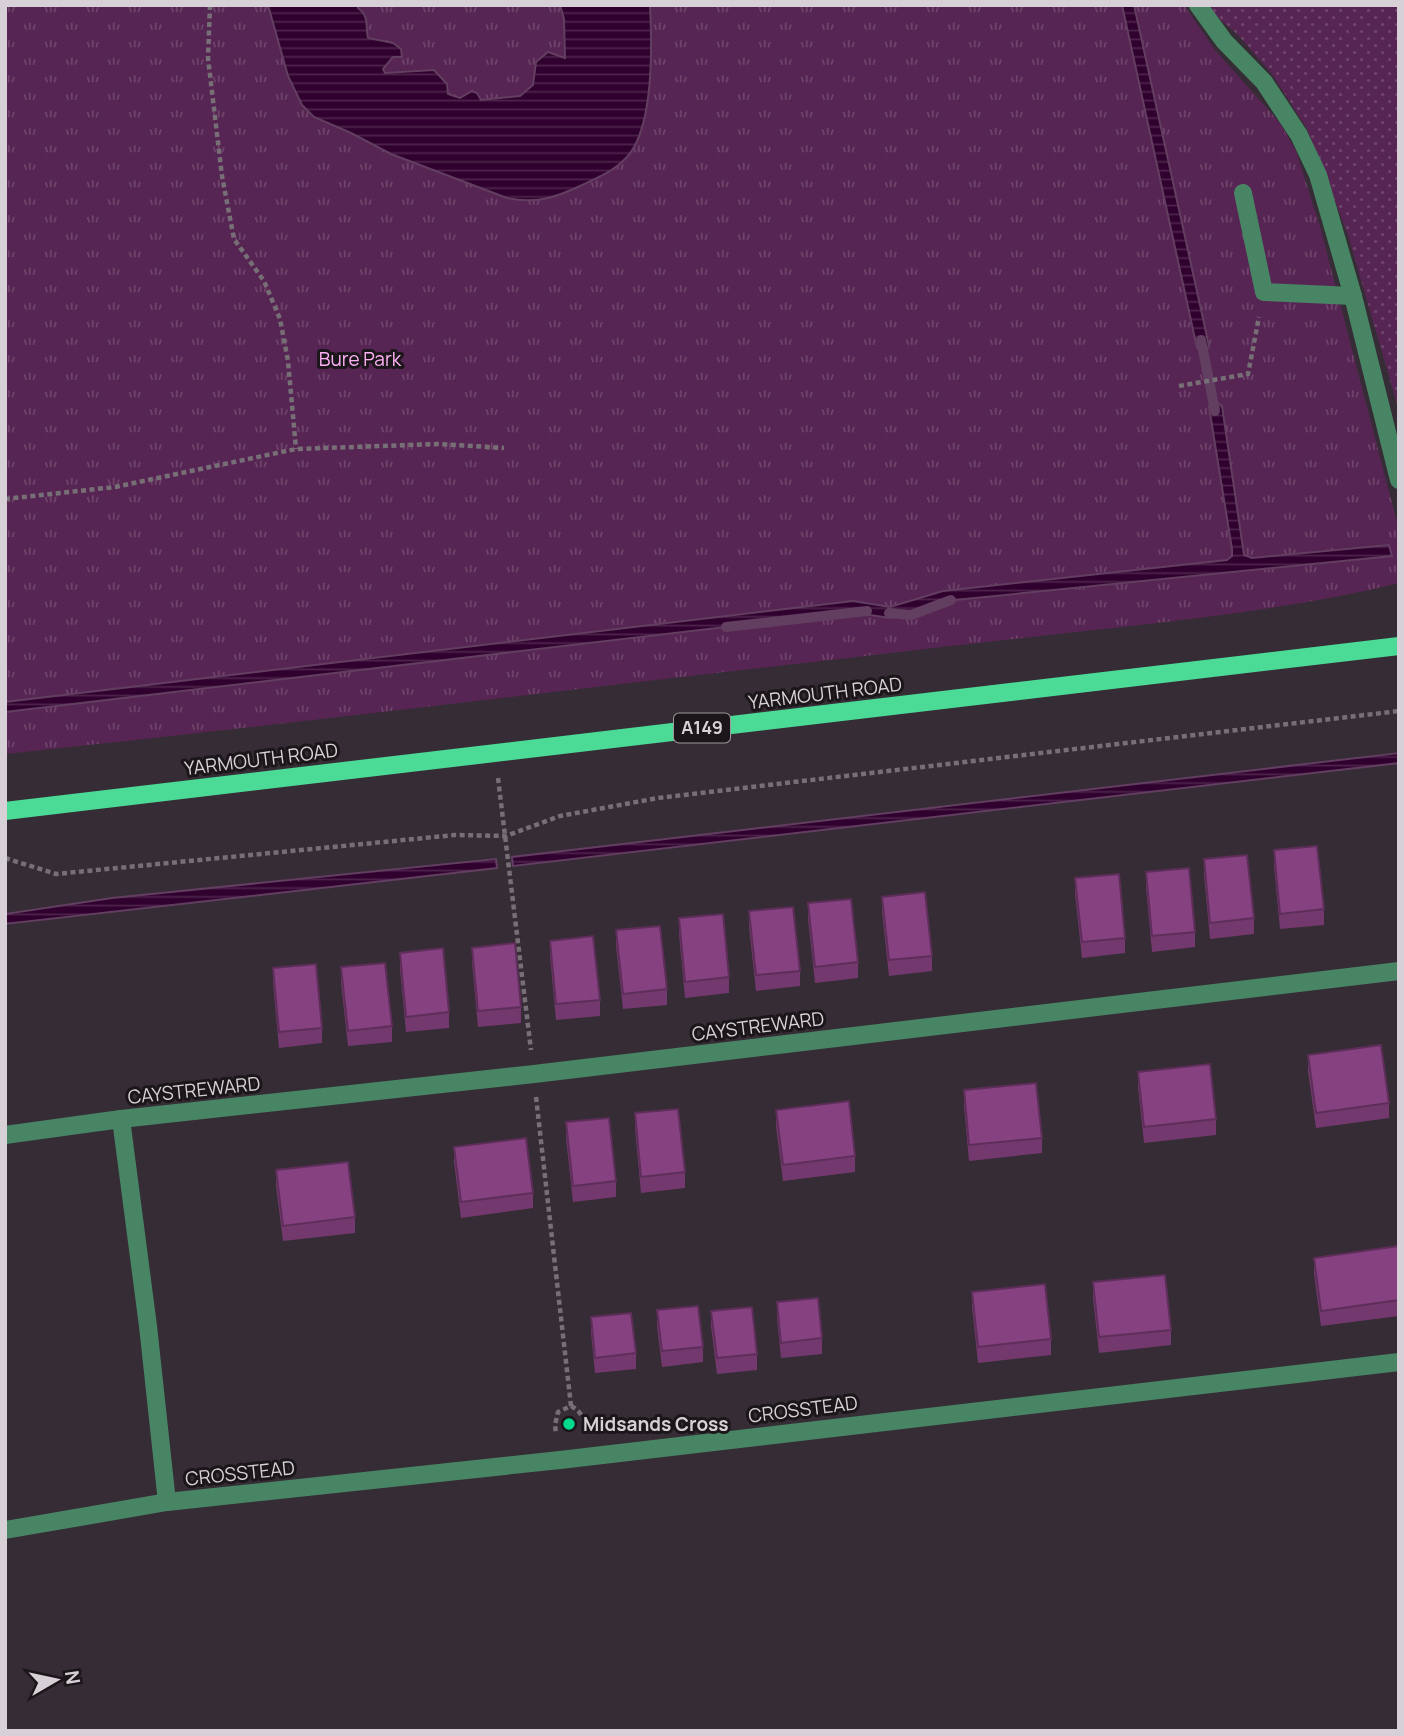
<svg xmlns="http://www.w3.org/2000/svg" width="1404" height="1736" viewBox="0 0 1404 1736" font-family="Manrope,sans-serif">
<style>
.grass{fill:url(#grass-dots)}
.park{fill:url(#park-tufts)}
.water{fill:url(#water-rules);stroke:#623e60;stroke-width:2}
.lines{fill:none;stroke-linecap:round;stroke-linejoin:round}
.stream{stroke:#623e60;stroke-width:10}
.path{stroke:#776f76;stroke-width:4.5;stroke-dasharray:5 3.5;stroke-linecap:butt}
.minor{stroke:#478564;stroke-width:18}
.major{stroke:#4bdb97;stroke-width:18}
.wall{fill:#73396e}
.building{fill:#864280;stroke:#5e2e5a;stroke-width:2}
.poi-dot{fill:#00d98c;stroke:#1b161a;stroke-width:2.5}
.labels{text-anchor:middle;stroke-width:6;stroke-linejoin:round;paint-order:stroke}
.shield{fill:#1b161a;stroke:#9f989e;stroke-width:2}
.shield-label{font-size:18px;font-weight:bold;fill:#d7d0d6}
.park-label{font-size:19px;fill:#feb1f5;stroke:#1b161a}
.street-label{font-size:19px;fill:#d7d0d6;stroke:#1b161a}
.poi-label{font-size:19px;font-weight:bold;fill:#d7d0d6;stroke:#1b161a;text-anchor:start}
</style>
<defs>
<pattern id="grass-dots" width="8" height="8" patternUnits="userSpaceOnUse" patternTransform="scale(1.75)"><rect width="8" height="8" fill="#572553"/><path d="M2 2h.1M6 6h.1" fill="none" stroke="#6e446b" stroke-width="1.8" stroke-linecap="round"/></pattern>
<pattern id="park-tufts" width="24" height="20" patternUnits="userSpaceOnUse" patternTransform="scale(1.75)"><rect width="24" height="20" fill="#572553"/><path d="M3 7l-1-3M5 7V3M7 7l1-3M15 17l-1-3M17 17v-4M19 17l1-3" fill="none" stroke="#6e446b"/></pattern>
<pattern id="water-rules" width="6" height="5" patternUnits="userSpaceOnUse" patternTransform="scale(1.75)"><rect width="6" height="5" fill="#30002e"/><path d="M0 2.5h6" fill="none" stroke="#4d244c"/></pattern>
</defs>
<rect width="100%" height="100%" fill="#362c35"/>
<polygon class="grass" points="1210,5 1399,5 1399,411 1348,235 1307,129 1272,74 1237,34 1215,15"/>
<path class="park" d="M5,5H1184L1215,50L1280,123L1296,151L1321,230L1399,530V583C1305,606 1210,617 1113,628C1022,638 931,648 840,659C561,690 284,725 5,754Z"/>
<g class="water">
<path d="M268,5H358V8C370,17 365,26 368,38L393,43L401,49L402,57H393L383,69L385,73L434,70L447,84L448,94L460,98L472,91L477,93L481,100L520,96L533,85L536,62L548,52L565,58L564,19L560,5H650C652,44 654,129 626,158C613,172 596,178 580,186C555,198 534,204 507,198L391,154L351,133L314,117L302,105L288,76Z"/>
<polygon points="1122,5 1134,5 1209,346 1205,353 1197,348"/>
<polygon points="1212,399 1222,406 1244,555 1252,558 1389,545 1392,556 955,600 889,618 852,612 5,712 5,702 853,601 890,607 943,591 1227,560 1232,556 1232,549 1209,407"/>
<polygon points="1399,753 1399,763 513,866 512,857"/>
<polygon points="496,859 497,868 5,924 5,914 112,898"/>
</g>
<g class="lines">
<g class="stream">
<polyline points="1201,340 1215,411"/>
<polyline points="889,613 911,615 951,600"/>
<polyline points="726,627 867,611"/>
</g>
<g class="path">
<polyline points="210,5 208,58 222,176 234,239 264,281 280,319 288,361 296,449"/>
<polyline points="1179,386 1248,374 1259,317"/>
<polyline points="5,499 115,487 296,449 438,444 504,448"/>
<polyline points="498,778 531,1050"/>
<polyline points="5,858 56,874 455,835 506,836 560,816 658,798 1399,711"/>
<polyline points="536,1097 571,1406 558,1412 555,1425 556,1434"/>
<path d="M571,1406C583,1412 585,1421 586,1434"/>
</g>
<g class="minor">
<polyline points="1198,5 1224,41 1264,82 1299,135 1318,175 1353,296 1399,480"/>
<polyline points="1243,193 1264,292 1353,296"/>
<polyline points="121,1119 148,1326 167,1502"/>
<polyline points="5,1135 121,1119 534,1074 1399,971"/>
<polyline points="5,1530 167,1502 560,1460 1399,1362"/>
</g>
<polyline class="major" points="5,811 1399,646"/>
</g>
<g class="wall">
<polygon points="1274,850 1324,909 1324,925 1280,929 1274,866"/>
<polygon points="1204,859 1254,918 1254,934 1210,939 1204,875"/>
<polygon points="1146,872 1195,932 1195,947 1152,952 1146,888"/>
<polygon points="1075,878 1125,938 1125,953 1082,958 1075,894"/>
<polygon points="882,897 932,956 932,971 889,976 882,912"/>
<polygon points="808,903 858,962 858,978 815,983 808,919"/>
<polygon points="749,911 800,971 800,986 756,991 749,927"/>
<polygon points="679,918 729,977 729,993 685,998 679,934"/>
<polygon points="616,930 667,989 667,1005 623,1009 616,946"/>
<polygon points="550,941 600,1000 600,1016 556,1020 550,956"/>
<polygon points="472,948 521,1007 521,1023 478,1027 472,963"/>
<polygon points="400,953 449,1012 449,1028 406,1032 400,969"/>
<polygon points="341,967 392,1026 392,1042 348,1046 341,983"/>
<polygon points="273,968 322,1028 322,1043 279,1048 273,984"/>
<polygon points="1308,1055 1389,1103 1389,1118 1316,1128 1308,1071"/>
<polygon points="1138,1072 1216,1119 1216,1135 1144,1143 1138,1087"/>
<polygon points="964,1090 1042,1138 1042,1153 969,1161 964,1106"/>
<polygon points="776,1110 855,1156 855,1172 783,1181 776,1126"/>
<polygon points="635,1113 685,1172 685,1188 641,1193 635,1129"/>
<polygon points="566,1122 616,1181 616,1197 573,1202 566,1138"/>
<polygon points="454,1147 533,1193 533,1208 461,1218 454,1162"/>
<polygon points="276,1170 355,1217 355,1233 283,1241 276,1186"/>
<polygon points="1399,1246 1399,1316 1321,1326 1314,1274 1314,1258"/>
<polygon points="1093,1282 1171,1330 1171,1345 1099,1353 1093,1298"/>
<polygon points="972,1292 1051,1339 1051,1355 978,1363 972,1307"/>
<polygon points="777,1302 822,1338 822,1354 781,1358 777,1318"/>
<polygon points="657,1310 703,1347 703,1362 662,1367 657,1326"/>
<polygon points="711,1311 757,1354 757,1370 717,1374 711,1326"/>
<polygon points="591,1317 636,1353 636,1369 595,1373 591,1333"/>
</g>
<g class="building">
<polygon points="1317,846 1324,909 1280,914 1274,850"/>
<polygon points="1247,855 1254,918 1210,923 1204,859"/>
<polygon points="1189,868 1195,932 1152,936 1146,872"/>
<polygon points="1119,874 1125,938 1082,942 1075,878"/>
<polygon points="925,892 932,956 889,960 882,897"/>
<polygon points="851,899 858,962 815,967 808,903"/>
<polygon points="793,907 800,971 756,975 749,911"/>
<polygon points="723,914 729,977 685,982 679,918"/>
<polygon points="660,926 667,989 623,994 616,930"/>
<polygon points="593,936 600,1000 556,1004 550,941"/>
<polygon points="515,943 521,1007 478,1011 472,948"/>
<polygon points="443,948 449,1012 406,1017 400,953"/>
<polygon points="385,963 392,1026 348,1031 341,967"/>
<polygon points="316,964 322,1028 279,1032 273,968"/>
<polygon points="1381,1045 1389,1103 1316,1113 1308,1055"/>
<polygon points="1210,1064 1216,1119 1144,1127 1138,1072"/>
<polygon points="1036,1083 1042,1138 969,1145 964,1090"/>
<polygon points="849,1101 855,1156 783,1165 776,1110"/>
<polygon points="678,1109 685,1172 641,1177 635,1113"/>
<polygon points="609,1118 616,1181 573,1186 566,1122"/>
<polygon points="526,1138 533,1193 461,1202 454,1147"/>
<polygon points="348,1162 355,1217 283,1226 276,1170"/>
<polygon points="1399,1246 1399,1300 1321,1311 1314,1258"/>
<polygon points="1165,1275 1171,1330 1099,1337 1093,1282"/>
<polygon points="1045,1284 1051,1339 978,1347 972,1292"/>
<polygon points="818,1298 822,1338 781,1343 777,1302"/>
<polygon points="698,1306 703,1347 662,1351 657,1310"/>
<polygon points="752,1307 757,1354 717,1358 711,1311"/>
<polygon points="631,1313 636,1353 595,1358 591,1317"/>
</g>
<circle class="poi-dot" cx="569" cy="1424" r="7"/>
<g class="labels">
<rect class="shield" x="674" y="713.5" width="56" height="29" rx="5"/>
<g class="shield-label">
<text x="702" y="734">A149</text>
</g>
<g class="park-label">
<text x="360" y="366">Bure Park</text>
</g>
<g class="street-label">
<text transform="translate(825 693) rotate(-7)" y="7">YARMOUTH ROAD</text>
<text transform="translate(261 759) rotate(-7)" y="7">YARMOUTH ROAD</text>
<text transform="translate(758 1026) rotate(-7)" y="7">CAYSTREWARD</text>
<text transform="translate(194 1090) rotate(-6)" y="7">CAYSTREWARD</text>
<text transform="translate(803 1409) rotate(-7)" y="7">CROSSTEAD</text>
<text transform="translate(240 1473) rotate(-6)" y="7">CROSSTEAD</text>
</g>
<g class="poi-label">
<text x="583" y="1431">Midsands Cross</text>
</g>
</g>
<rect width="1404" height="1736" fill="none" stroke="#d7d0d6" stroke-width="14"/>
<g transform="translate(56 1680) rotate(81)" stroke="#1b161a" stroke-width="5" paint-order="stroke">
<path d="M0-5L12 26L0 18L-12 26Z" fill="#d7d0d6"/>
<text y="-10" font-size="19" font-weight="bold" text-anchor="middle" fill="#d7d0d6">N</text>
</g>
</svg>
